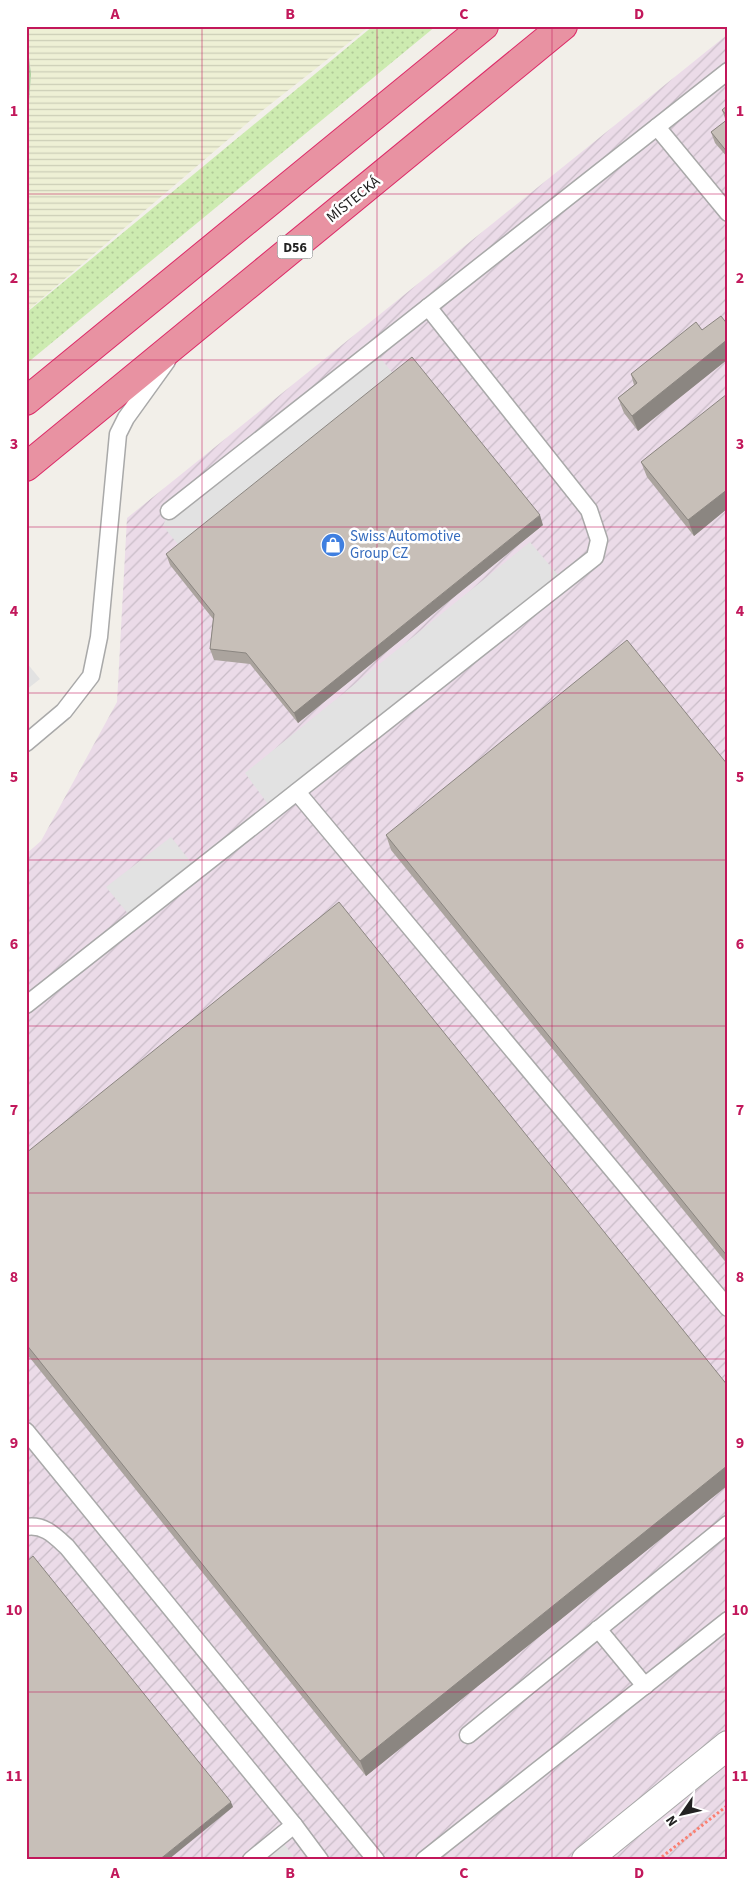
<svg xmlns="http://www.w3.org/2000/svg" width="754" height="1886" viewBox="0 0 754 1886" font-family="'Source Sans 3',sans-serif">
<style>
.industrial{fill:url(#industrial-furrows)}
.farmland{fill:url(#farmland-rules)}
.grass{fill:url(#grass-dots)}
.forest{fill:url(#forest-crowns)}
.parking{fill:#e2e2e2}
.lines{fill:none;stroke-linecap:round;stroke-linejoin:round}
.service-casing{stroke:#a9a9a9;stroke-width:19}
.minor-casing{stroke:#a9a9a9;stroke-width:30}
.motorway-casing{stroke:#dc2a67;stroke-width:30}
.path{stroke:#fa8072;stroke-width:3;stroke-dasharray:2.5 2.5;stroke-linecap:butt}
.service{stroke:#fff;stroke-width:16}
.minor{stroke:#fff;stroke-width:28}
.motorway{stroke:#e892a2;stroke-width:28}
.wall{fill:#aba49e}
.shaded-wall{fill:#8b8681}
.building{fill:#c7bfb8;stroke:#8b8681}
.grid{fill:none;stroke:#c2185b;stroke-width:1;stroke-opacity:0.55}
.labels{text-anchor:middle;stroke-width:5;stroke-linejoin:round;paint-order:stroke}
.shield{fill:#fff;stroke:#646464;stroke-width:1}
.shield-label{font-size:14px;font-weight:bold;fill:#222}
.street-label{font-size:15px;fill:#222;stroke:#fff}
.shop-label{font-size:15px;fill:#366cbe;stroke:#fff;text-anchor:start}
.neatline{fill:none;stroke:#c2185b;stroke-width:2}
.grid-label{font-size:16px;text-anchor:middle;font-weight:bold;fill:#c2185b}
</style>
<defs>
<pattern id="industrial-furrows" width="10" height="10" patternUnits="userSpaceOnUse" patternTransform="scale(1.25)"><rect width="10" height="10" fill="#ebdbe8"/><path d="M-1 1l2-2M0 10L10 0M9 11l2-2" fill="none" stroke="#c9bcc7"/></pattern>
<pattern id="farmland-rules" width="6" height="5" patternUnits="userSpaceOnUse" patternTransform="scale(1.25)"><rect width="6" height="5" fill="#eef0d5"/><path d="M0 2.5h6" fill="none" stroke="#ccceb7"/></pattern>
<pattern id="grass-dots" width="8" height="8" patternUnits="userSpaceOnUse" patternTransform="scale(1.25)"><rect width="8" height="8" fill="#cdebb0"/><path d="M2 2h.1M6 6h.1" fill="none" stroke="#b0c997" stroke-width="1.8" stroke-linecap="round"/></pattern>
<pattern id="forest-crowns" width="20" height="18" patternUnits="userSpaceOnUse" patternTransform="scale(1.25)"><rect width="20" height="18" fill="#add19e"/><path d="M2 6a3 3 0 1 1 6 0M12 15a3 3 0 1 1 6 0" fill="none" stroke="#95b388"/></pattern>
</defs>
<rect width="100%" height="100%" fill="#f2efe9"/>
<polygon class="industrial" points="728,34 728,1860 26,1860 26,854 41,841 117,702 127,518"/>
<polygon class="farmland" points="26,26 370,26 258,114 26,312 26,144 31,74"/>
<polygon class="grass" points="373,26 436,26 26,364 26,313"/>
<polygon class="forest" points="26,33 31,74 26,144"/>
<g class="parking">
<polygon points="374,350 399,381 185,553 163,526 169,511"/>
<polygon points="530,542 564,582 273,811 245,773"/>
<polygon points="26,662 40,679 26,690"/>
<polygon points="171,837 197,870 134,921 106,887"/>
<polygon points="279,1837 296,1860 251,1860"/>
</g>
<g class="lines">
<g class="service-casing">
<g id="service">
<polyline points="657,127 728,213"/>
<polyline points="169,511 728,71"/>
<polyline points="26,743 64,711 91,676 99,637 118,434 126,418 167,361"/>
<polyline points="297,792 728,1308"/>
<polyline points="26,1005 595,557 599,540 589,510 428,307"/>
<polyline points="26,1431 376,1860"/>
<path d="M26,1527C44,1524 55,1536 67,1547L294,1825L320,1860"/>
<polyline points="598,1629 645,1686"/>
<polyline points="468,1735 728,1524"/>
<polyline points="251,1860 294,1825"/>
<polyline points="424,1860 728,1620"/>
</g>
</g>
<g class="minor-casing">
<polyline id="minor" points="586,1860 728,1745"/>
</g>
<g class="motorway-casing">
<g id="motorway">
<polyline points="26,401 484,26"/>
<polyline points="26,467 563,26"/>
</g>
</g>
<polyline class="path" points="658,1860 728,1805"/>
<use href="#service" class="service"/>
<use href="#minor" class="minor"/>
<use href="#motorway" class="motorway"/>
</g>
<g class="wall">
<polygon points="728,105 728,158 715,143 711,132 726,121 722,110"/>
<polygon points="728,325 728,359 638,431 624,413 618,398 634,385 631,374 702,330"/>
<polygon points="728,395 728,508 694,536 647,477 641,462"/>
<polygon points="543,525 298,723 250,664 214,660 210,649 213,619 170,565 166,554"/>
<polygon points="728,765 728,1265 391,850 386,835"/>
<polygon points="26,1153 728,1386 728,1485 366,1776 26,1353"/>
</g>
<g class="shaded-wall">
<polygon points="728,339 728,359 638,431 632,416"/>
<polygon points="728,489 728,508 694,536 688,520"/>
<polygon points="540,515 543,525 298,723 294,713"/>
<polygon points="728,1465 728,1485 366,1776 360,1761"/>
<polygon points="231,1802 233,1807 168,1860 159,1860"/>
</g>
<g class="building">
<polygon points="728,105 728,117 722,110"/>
<polygon points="728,119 728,153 711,132"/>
<polygon points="721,316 728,325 728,339 632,416 618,398 637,383 631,374 696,322 702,330"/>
<polygon points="412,357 540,515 294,713 246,653 210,649 214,614 166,554"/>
<polygon points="727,394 728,395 728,489 688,520 641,462"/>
<polygon points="627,640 728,765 728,1257 386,835"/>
<polygon points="339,902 728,1386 728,1465 360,1761 26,1344 26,1153"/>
<polygon points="33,1556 231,1802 159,1860 26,1860 26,1562"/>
</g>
<path class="grid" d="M202,26V1860M377,26V1860M552,26V1860M26,194H728M26,360H728M26,527H728M26,693H728M26,860H728M26,1026H728M26,1193H728M26,1359H728M26,1526H728M26,1692H728"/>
<defs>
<g id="shop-disc" transform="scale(1.25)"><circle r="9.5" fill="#3f7fe0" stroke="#fff"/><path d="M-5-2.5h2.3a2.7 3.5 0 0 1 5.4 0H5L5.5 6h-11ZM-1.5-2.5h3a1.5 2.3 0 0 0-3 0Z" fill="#fff"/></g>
</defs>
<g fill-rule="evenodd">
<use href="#shop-disc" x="333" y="545"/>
</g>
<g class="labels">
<rect class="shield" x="277.5" y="235.5" width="35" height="23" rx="4"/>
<g class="shield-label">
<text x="295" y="252">D56</text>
</g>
<g class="street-label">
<text transform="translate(353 199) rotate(-39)" y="5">MÍSTECKÁ</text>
</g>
<g class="shop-label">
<text x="350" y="541">Swiss Automotive<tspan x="350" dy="17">Group CZ</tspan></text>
</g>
</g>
<rect width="754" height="1886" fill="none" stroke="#ffffff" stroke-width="55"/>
<g transform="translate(682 1814) rotate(236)" stroke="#ffffff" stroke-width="4" paint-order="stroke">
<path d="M0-4L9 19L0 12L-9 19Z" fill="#222222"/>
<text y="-8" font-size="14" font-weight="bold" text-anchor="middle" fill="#222222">N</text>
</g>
<rect x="28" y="28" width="698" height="1830" class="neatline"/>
<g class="grid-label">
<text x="115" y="19">A</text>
<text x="290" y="19">B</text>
<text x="464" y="19">C</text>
<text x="639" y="19">D</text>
<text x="14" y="116">1</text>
<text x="740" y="116">1</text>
<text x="14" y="283">2</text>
<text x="740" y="283">2</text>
<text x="14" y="449">3</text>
<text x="740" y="449">3</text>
<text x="14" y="616">4</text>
<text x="740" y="616">4</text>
<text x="14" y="782">5</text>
<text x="740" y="782">5</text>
<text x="14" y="949">6</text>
<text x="740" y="949">6</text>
<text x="14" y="1115">7</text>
<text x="740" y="1115">7</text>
<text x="14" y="1282">8</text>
<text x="740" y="1282">8</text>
<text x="14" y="1448">9</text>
<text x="740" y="1448">9</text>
<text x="14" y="1615">10</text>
<text x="740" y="1615">10</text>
<text x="14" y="1781">11</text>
<text x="740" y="1781">11</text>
<text x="115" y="1878">A</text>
<text x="290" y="1878">B</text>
<text x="464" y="1878">C</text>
<text x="639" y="1878">D</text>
</g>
</svg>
